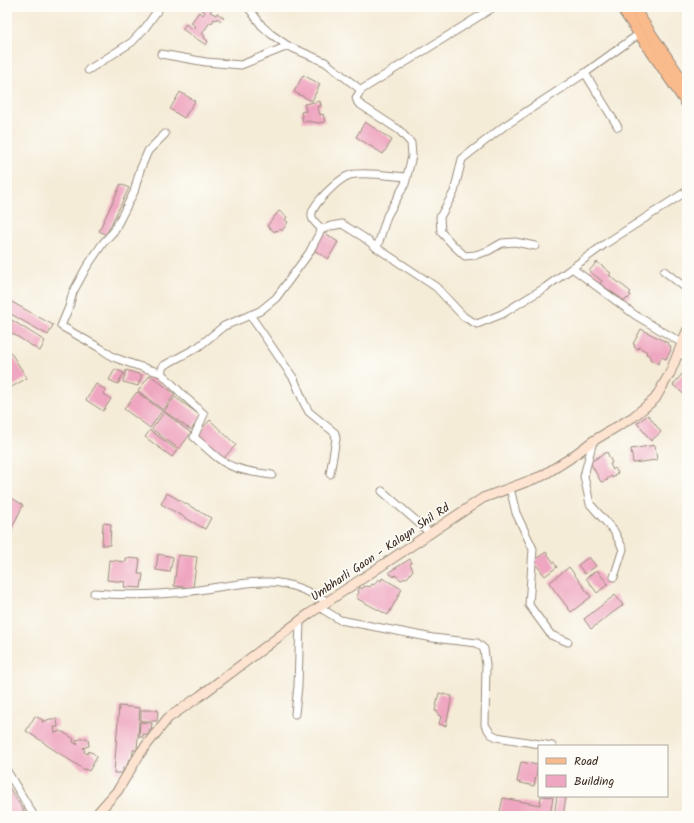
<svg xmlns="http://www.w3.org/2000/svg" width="694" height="823" viewBox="0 0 694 823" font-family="Kalam,sans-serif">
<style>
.building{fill:#efa6c0}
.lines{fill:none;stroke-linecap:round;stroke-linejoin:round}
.street-casing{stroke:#988b7b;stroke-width:9}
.secondary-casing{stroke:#988b7b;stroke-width:11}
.primary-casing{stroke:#988b7b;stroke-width:12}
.street{stroke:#fff;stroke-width:7}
.secondary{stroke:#fde4d1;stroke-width:9}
.primary{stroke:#fabb8c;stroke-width:10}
.labels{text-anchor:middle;stroke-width:3.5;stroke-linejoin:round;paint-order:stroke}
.street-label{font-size:12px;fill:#3b2a1e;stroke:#fdfcf7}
</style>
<rect width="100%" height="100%" fill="#fdfcf7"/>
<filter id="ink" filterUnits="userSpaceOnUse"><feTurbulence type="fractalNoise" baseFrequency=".025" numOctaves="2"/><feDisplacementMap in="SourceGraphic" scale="8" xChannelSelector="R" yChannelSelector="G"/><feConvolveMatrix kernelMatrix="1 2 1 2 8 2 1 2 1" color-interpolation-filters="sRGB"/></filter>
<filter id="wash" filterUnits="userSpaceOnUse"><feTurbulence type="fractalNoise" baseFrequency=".012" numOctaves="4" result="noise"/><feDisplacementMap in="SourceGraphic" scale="16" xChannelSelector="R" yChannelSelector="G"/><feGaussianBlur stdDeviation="0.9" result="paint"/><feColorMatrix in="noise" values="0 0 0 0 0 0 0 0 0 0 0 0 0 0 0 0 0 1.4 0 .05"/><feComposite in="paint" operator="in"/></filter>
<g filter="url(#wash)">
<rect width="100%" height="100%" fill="#f5ecd8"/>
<g id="blocks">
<g class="building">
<polygon points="198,7 208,7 212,10 210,12 216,15 217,13 224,18 221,21 217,18 216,20 214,19 212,23 210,22 202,34 205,36 204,38 208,41 206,45 182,29 186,24 193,29 195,26 191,23 199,12 203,15 205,12"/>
<polygon points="303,75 320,84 312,101 294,92"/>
<polygon points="180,92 195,101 184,118 170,109"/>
<polygon points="320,101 321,106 318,107 320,115 323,114 325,122 318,123 314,122 310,122 310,121 303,122 301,112 306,111 304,104"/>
<polygon points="365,122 392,140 383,154 356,137"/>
<polygon points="121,184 129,188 106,235 99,231"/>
<polygon points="279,211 287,217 285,220 288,222 282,231 280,229 278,231 276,230 275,232 267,226"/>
<polygon points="323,232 338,242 328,259 312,249"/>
<polygon points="597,262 611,273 609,275 631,292 629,294 631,295 628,299 627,298 625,301 600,284 602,281 589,271"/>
<polygon points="10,301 53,325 48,335 7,312 7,307"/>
<polygon points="7,317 45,341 40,351 7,330"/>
<polygon points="641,329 668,343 667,344 671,346 670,349 671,350 666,359 662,357 658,364 650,359 650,356 646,354 647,352 639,347 638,349 634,347 635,345 633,344"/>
<polygon points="7,347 27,378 10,388 7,383"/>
<polygon points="115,369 124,373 118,384 109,380"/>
<polygon points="126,370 142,375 138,386 123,382"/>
<polygon points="682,374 687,379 686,396 673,385"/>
<polygon points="150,375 175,394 163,410 138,391"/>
<polygon points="96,384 106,390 104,394 111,399 103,411 86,400"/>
<polygon points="137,392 162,411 150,428 124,409"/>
<polygon points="175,397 201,416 191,430 164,411"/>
<polygon points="164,412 191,433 179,449 152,429"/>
<polygon points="648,415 661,432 651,441 637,423"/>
<polygon points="210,420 236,445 222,460 196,435"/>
<polygon points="150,430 177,450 172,457 145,437"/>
<polygon points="655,445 657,460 633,463 631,449"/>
<polygon points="607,452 612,463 610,464 613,470 615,468 618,473 614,475 615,476 613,478 612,476 607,479 608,480 601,482 590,462"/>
<polygon points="167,493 211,518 205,529 161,504"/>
<polygon points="7,495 23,505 7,538"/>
<polygon points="103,523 111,524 110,545 102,545"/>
<polygon points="546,552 557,567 545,576 533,561"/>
<polygon points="158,554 173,557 170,572 156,570"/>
<polygon points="178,555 197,557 193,588 174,586"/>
<polygon points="589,557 596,566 585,574 578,565"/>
<polygon points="126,558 140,559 138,574 143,574 141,588 124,587 125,582 107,580 109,560 126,562"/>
<polygon points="410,559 412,563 410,564 413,570 408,577 401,580 395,575 394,577 392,575 391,575 389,572"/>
<polygon points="569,567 591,597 571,612 549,583"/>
<polygon points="597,570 608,584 597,593 586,578"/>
<polygon points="382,578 402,589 388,615 356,598 359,592 358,591 360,587 362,589 364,586 366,587 367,586 370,587 372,584 374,585 378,579 381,581"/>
<polygon points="615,595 623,605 591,629 584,619"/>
<polygon points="439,693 452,696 446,726 439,724 441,716 438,715 438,712 435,711"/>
<polygon points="119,706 140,708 137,750 133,750 132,760 129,759 126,768 123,768 123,773 114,773"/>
<polygon points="141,710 158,710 157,721 141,721"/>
<polygon points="35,716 43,720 42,722 50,719 57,719 58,727 54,727 55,733 61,731 74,739 73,742 78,745 76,740 86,738 88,739 89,746 83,748 85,750 84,752 87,754 89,751 91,753 92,752 97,757 89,771 85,769 85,770 45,744 45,743 26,731"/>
<polygon points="140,722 152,723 151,730 149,729 149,735 143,734 143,737 139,737"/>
<polygon points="521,762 538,765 534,786 517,782"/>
<polygon points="7,784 27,816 7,816"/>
<polygon points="541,796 553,797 550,816 499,816 503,798 540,805"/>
<polygon points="557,796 566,796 563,816 554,816"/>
</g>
</g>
</g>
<g filter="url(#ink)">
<use href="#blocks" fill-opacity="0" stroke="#988b7b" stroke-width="1"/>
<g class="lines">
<g class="street-casing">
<g id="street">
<polyline points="248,7 262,26 271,34 288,46 325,62 361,90"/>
<polyline points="161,54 206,62 241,65 288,46"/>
<polyline points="88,70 132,42 145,28 160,7"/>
<polyline points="585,73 618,127"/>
<path d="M322,229C319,226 313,222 312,217C309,206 340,178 350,175C363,171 392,176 407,177"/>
<polyline points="535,246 515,242 502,243 488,251 475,255 465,256 453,245 441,232 440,217 454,192 462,159 503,127 585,73 639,34"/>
<polyline points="377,248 387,216 405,184 412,156 411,143 399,130 358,103 356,98 361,90 494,7"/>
<polyline points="572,268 635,315 682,343"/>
<polyline points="664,271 687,289"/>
<polyline points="250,315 294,379 304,403 309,412 335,433 336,439 330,474"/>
<polyline points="678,353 687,357"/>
<polyline points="161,373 132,364 113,357 100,348 61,326 69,307 73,292 86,268 103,243 114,231 134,192 140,170 148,151 165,134"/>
<polyline points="593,441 584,476 590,504 614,531 623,549 614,577"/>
<path d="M272,475C260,473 246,472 234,467C219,462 206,447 194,437L204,414L184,396L161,373L163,366L198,347L224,326L260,311L276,298L309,253L321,230L331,226L342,224L363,237L377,248L436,287L464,317L477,324L502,314L546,287L605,244L687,191"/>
<polyline points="510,488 516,513 533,549 529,605 551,635 568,642"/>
<polyline points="382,491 430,533"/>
<path d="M94,593C127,596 159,595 192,591C217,588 245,581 270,582C292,583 309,592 327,601"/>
<polyline points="319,607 340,620 433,638 477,643 484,649 486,665 485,725 491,734 497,737 552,746"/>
<polyline points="295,714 298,686 300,620"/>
<polyline points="7,771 34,816"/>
</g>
</g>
<g class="secondary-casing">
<polyline id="secondary" points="95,816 118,790 141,752 168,718 200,696 309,614 483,498 542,476 569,459 593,441 633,417 655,399 670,373 687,331"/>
</g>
<g class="primary-casing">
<g id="primary">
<polyline points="621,7 687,104"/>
<polyline points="633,7 687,87"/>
</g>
</g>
<use href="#street" class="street"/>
<use href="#secondary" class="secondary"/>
<use href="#primary" class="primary"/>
</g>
</g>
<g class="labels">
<g class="street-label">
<text transform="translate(380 552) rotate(-34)" y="4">Umbharli Gaon - Kalayn Shil Rd</text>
</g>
</g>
<rect width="694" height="823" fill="none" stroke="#fdfcf7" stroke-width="24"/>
<rect x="538" y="745" width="130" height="52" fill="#fdfcf7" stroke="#afa8a0"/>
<rect x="546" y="758" width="20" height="6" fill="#fabb8c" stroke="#afa8a0"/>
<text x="574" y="765" font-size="12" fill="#3b2a1e">Road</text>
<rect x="546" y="775" width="20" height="12" fill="#efa6c0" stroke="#afa8a0"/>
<text x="574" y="785" font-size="12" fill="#3b2a1e">Building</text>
</svg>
